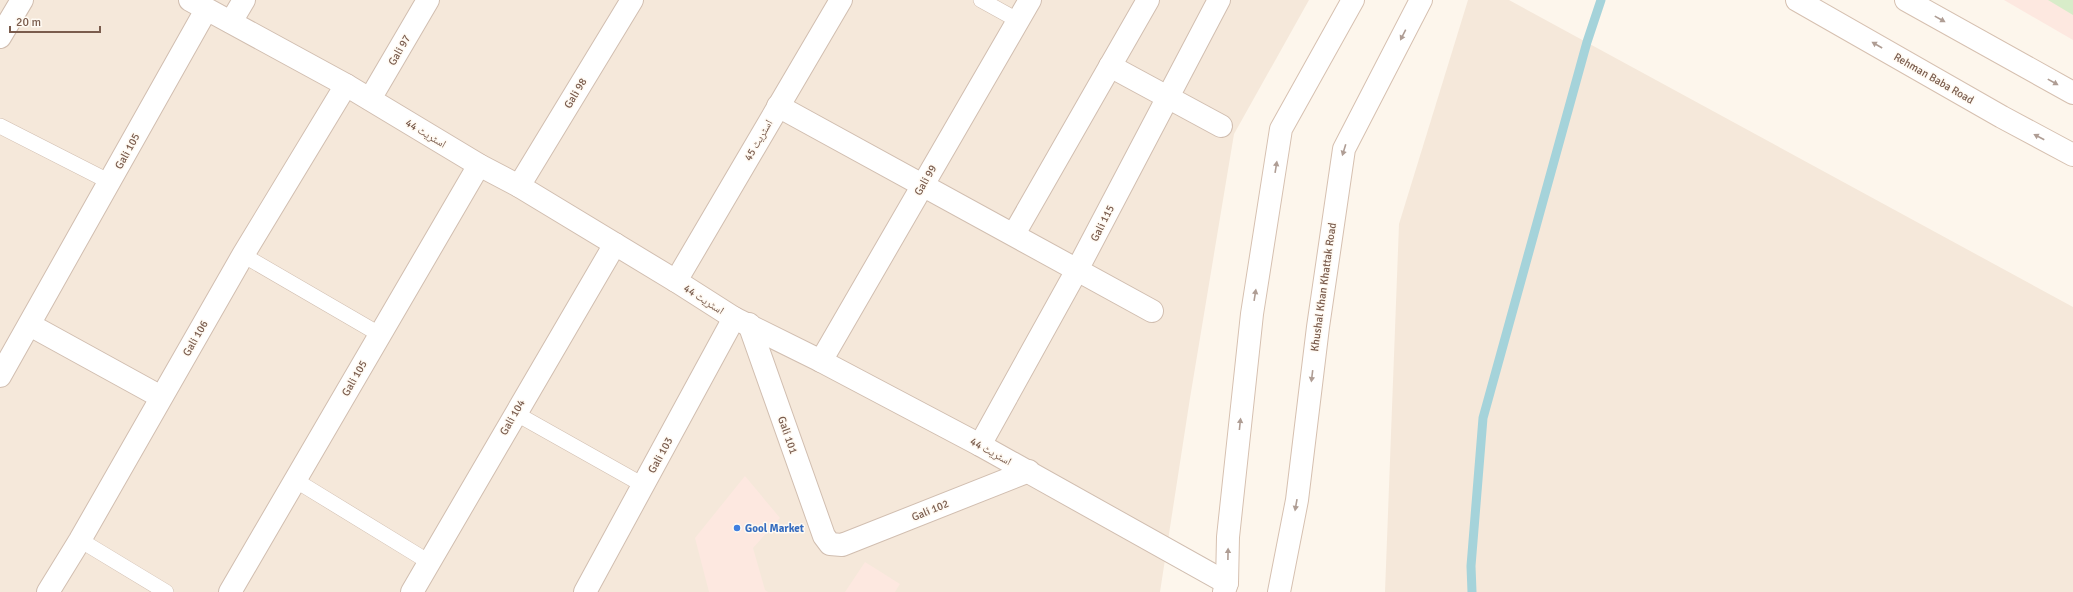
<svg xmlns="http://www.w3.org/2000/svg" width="2073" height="592" viewBox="0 0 2073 592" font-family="Signika,'Noto Naskh Arabic',sans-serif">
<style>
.residential{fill:#f5e8da}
.commercial{fill:#fde8e0}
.green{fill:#d8ecc9}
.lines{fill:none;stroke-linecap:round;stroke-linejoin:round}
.stream{stroke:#a5d3da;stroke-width:9}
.lane-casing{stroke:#d1beb0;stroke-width:16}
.street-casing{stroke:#d1beb0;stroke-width:24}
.secondary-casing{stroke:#d6c0b0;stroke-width:24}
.lane{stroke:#fff;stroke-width:15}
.street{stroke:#fff;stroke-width:22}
.secondary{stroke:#fff;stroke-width:22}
.oneway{fill:#af9d94}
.shop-dot{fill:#3f7fe0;stroke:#fffaf3;stroke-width:1.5}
.labels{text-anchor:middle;stroke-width:3;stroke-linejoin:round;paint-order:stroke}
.street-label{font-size:11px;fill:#7a5c4d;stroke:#fffaf3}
.shop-label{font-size:11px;font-weight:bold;fill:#366cbe;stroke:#fffaf3;text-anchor:start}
</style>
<rect width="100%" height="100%" fill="#fdf6ec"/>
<g class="residential">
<polygon points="0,0 1309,0 1234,134 1190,398 1160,592 0,592"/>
<polygon points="1468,0 1509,0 2073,307 2073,592 1385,592 1399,224"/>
</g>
<g class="commercial">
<polygon points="2004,0 2073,0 2073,40"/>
<polygon points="745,476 780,518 753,548 765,590 768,592 709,592 695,538"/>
<polygon points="865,562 900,584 895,592 845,592"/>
</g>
<polygon class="green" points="2048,0 2073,0 2073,15"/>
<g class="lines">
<polyline class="stream" points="1472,592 1471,566 1483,418 1587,42 1601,0"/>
<g class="lane-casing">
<g id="lane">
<polyline points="981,0 1019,21"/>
<polyline points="0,126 110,182"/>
<polyline points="243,255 379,334"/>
<polyline points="515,413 643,485"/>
<polyline points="295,480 429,562"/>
<polyline points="80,540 166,592"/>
</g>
</g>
<g class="street-casing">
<g id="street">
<polyline points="190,0 346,85 479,165 519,186 676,281 734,318 821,361 980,445 1227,583"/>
<polyline points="231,22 244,0"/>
<polyline points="0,37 22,0"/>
<polyline points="1110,66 1221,126"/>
<polyline points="370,99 428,0"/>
<polyline points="778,106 1152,311"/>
<polyline points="519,186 632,0"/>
<polyline points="1014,234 1148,0"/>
<polyline points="676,281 841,0"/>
<polyline points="749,324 824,536 830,544 842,545 1029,471"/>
<polyline points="30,325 161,397"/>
<polyline points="821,361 1030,0"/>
<polyline points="0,376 206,10"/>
<polyline points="980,445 1077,270 1219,0"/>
<polyline points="48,592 80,540 243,255 346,85"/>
<polyline points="230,592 479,165"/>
<polyline points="412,592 615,244"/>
<polyline points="585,592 734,318"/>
</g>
</g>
<g class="secondary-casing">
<g id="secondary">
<polyline points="1797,0 2002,117 2073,155"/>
<polyline points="1906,0 2073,93"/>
<polyline points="1224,592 1227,583 1228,537 1252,314 1281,129 1353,0"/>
<polyline points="1279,592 1297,500 1318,327 1344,149 1421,0"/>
</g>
</g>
<use href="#lane" class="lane"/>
<use href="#street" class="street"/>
<use href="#secondary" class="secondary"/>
</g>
<defs><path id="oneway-solid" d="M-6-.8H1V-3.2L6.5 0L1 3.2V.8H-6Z"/></defs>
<g class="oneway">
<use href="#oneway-solid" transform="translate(1940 19) rotate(29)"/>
<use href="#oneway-solid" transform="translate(1403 35) rotate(117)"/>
<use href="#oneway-solid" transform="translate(1877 45) rotate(-150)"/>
<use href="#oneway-solid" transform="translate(2053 82) rotate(29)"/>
<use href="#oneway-solid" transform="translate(2039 137) rotate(-152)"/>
<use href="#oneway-solid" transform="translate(1344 150) rotate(107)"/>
<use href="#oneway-solid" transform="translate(1276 167) rotate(-81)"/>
<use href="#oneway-solid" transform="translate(1255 295) rotate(-81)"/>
<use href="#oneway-solid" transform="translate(1312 376) rotate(97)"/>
<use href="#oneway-solid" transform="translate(1240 424) rotate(-84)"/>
<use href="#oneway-solid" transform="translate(1296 505) rotate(100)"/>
<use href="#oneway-solid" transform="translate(1228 554) rotate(-89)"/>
</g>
<circle class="shop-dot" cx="737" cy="528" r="4"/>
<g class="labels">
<g class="street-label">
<text transform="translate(399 50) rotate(-60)" y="4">Gali 97</text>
<text transform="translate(1934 78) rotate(30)" y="4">Rehman Baba Road</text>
<text transform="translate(575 93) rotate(-59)" y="4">Gali 98</text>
<text transform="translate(426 133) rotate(31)" y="4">اسٹریٹ 44</text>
<text transform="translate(758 140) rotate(-60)" y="4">اسٹریٹ 45</text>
<text transform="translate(127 151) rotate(-61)" y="4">Gali 105</text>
<text transform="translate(925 180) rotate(-60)" y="4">Gali 99</text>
<text transform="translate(1102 223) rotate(-63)" y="4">Gali 115</text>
<text transform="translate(1323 287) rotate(-82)" y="4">Khushal Khan Khattak Road</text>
<text transform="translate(704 299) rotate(33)" y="4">اسٹریٹ 44</text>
<text transform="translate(195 338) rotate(-60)" y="4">Gali 106</text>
<text transform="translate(354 378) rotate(-60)" y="4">Gali 105</text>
<text transform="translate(512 417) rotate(-60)" y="4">Gali 104</text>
<text transform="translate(788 435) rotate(71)" y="4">Gali 101</text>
<text transform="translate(991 451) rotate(29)" y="4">اسٹریٹ 44</text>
<text transform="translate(660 455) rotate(-61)" y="4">Gali 103</text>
<text transform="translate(930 510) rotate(-22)" y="4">Gali 102</text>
</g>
<g class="shop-label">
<text x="745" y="532">Gool Market</text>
</g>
</g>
<path d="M10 26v6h90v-6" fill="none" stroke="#7a5c4d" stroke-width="2"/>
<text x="16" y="26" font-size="12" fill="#7a5c4d" stroke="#fffaf3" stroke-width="3" paint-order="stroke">20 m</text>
</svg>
